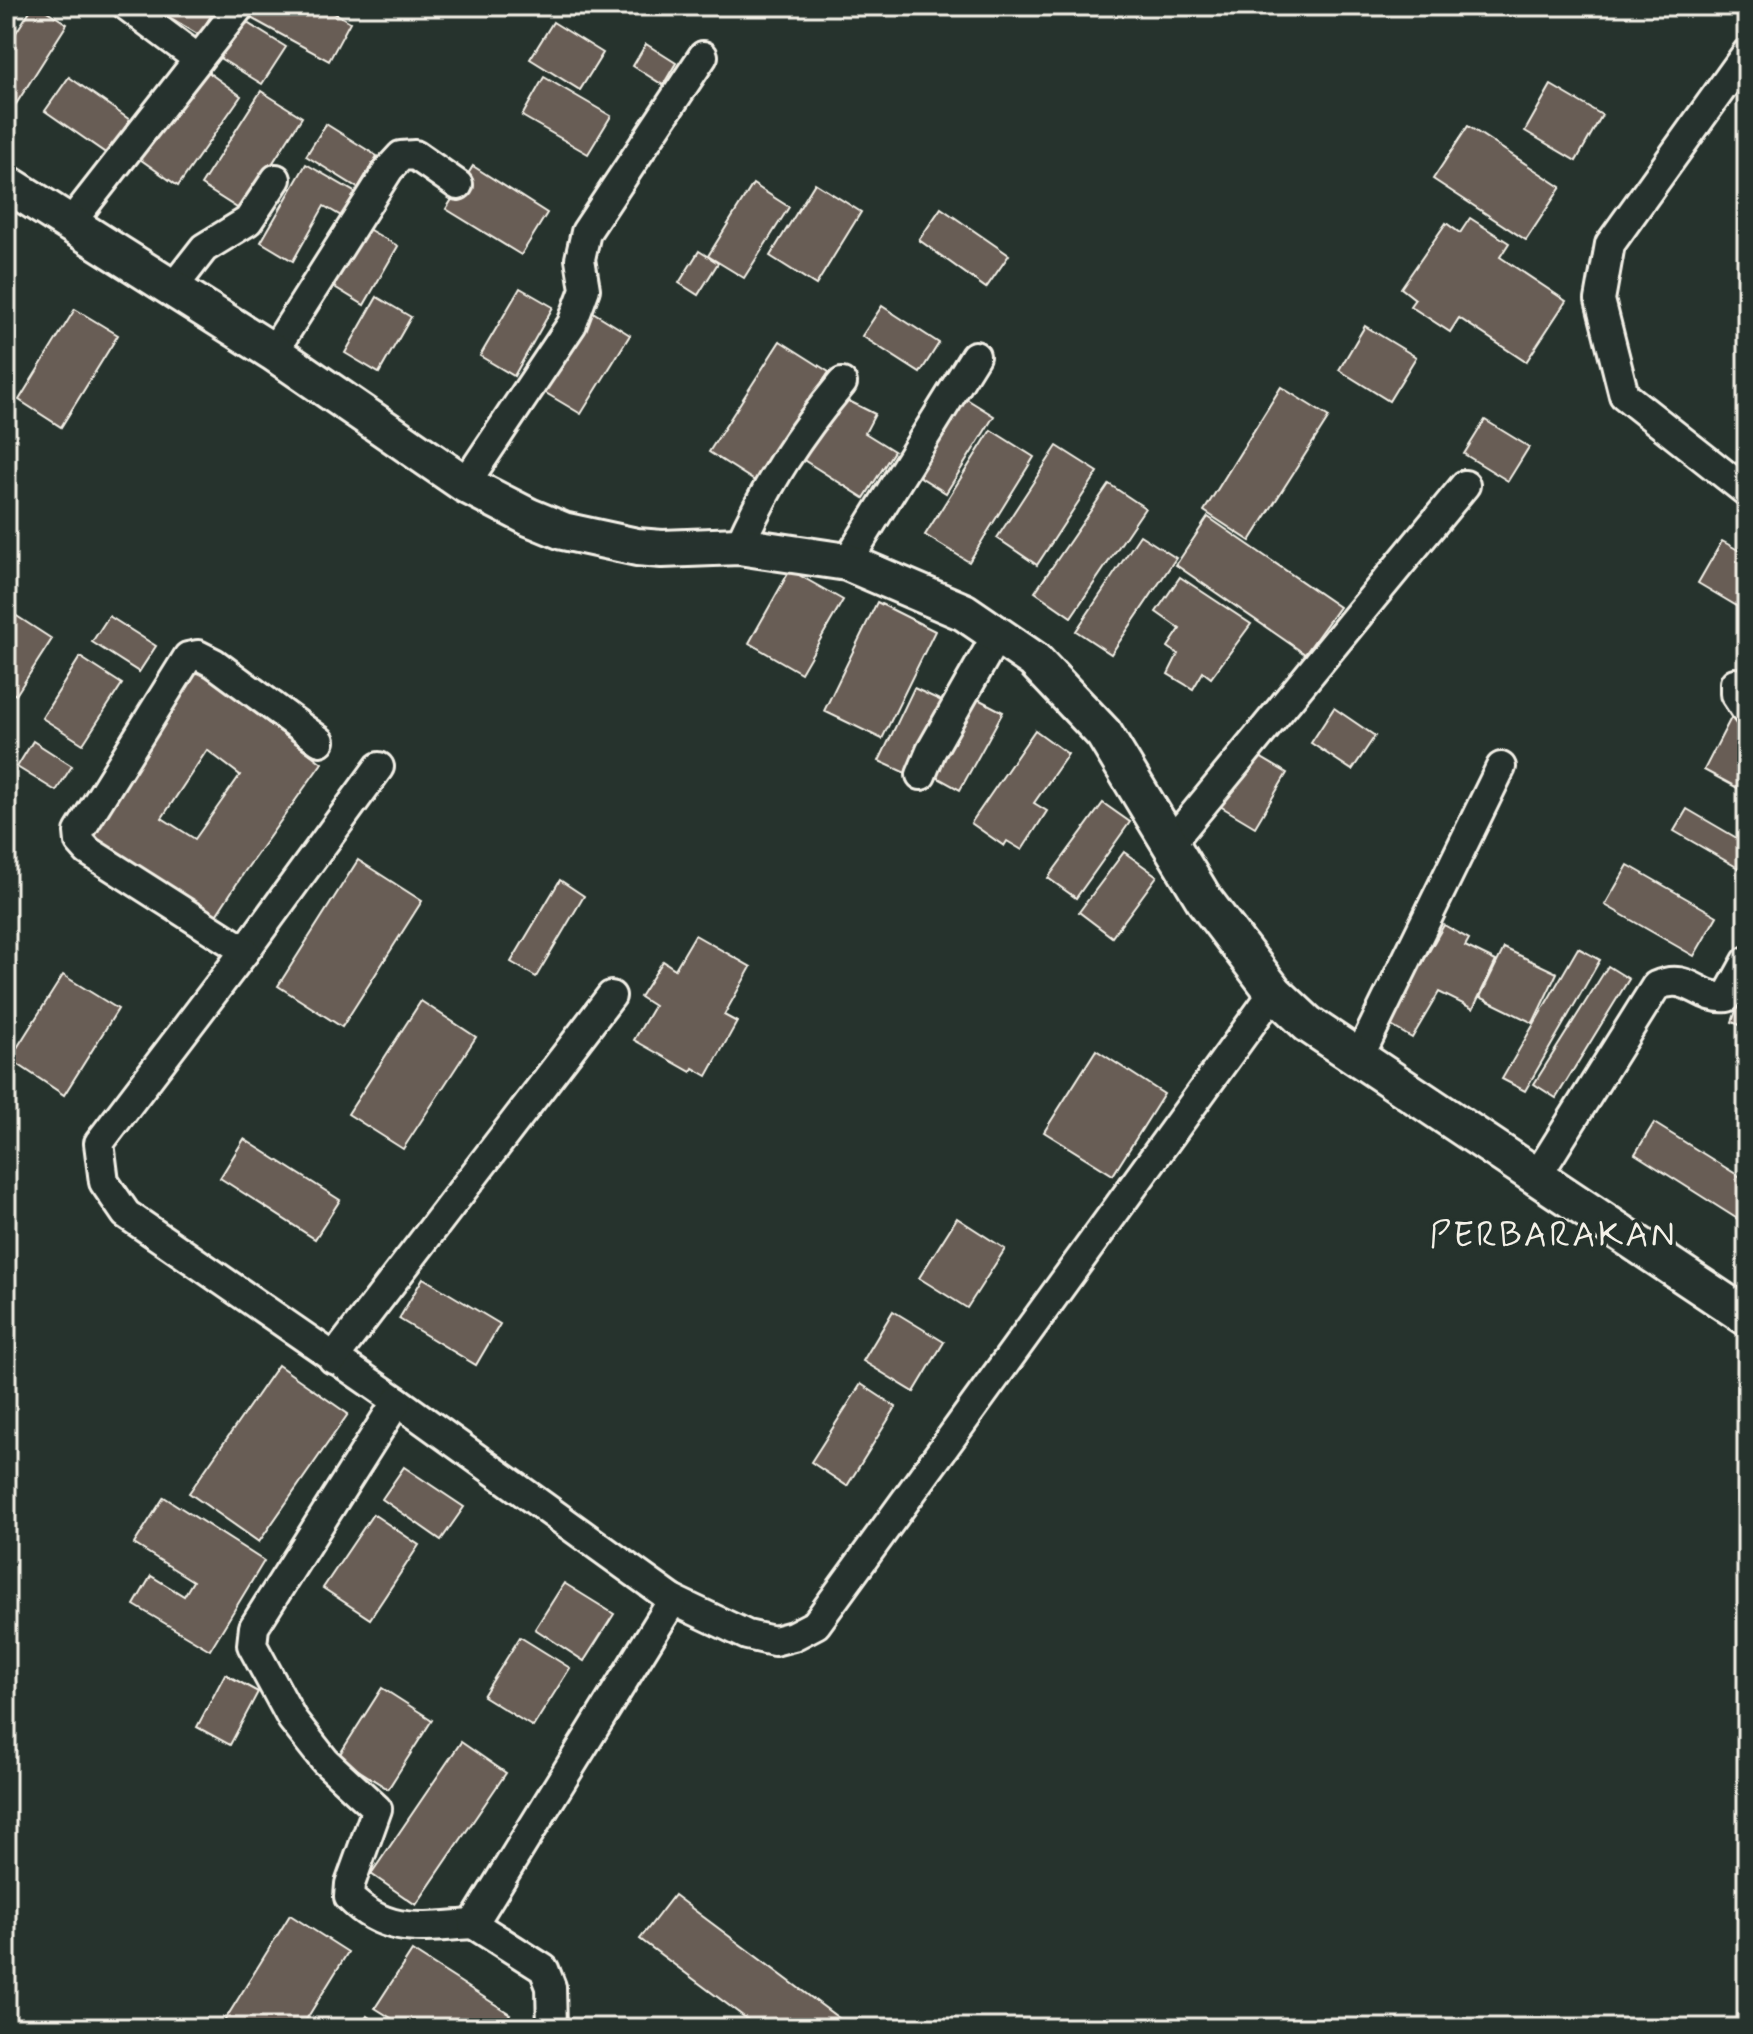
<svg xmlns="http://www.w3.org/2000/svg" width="1753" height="2034" viewBox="0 0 1753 2034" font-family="Mynerve,sans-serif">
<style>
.building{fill:#685d54;stroke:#f4f1e8;stroke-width:2;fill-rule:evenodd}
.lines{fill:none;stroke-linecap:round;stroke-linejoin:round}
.minor-casing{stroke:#f4f1e8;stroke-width:34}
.tertiary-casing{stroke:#f4f1e8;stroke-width:42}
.minor{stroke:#26332d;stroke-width:28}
.tertiary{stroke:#26332d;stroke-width:36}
.labels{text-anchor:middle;stroke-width:7;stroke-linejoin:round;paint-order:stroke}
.quarter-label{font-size:36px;letter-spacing:2px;fill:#f4f1e8;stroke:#26332d}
</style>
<rect width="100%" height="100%" fill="#26332d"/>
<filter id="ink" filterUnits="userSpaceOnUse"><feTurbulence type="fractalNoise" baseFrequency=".0125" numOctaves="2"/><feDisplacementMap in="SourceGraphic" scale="16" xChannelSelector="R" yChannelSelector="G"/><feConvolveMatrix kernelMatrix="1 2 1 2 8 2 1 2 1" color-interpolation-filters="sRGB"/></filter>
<g filter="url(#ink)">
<g class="building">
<polygon points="33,6 39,6 67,24 16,104 6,97 6,48"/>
<polygon points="168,6 217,6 199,35 163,13"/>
<polygon points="255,6 322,6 350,22 329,61 249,17"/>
<polygon points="236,16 286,47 262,84 213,54"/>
<polygon points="553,22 603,53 580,90 530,59"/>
<polygon points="646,44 676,63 663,85 633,66"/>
<polygon points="201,67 241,96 178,186 137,157"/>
<polygon points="69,77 130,120 107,154 45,111"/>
<polygon points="544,77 611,116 588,154 522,116"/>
<polygon points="1551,85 1602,115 1576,161 1525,131"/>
<polygon points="261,91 302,117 242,211 201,185"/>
<polygon points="326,124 377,156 358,188 306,156"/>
<polygon points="1468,126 1561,187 1526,240 1433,179"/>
<polygon points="306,164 356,193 343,217 324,206 293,261 261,242"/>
<polygon points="473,166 547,213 521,255 446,209"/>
<polygon points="815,183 861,212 816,285 770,256"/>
<polygon points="753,184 789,207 744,278 708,256"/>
<polygon points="941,208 1009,255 986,288 919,240"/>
<polygon points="1470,218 1509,243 1500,257 1566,301 1526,362 1459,318 1450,332 1410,306 1415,299 1401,288 1446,223 1460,233"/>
<polygon points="361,225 398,246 364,305 328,283"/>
<polygon points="699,251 718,263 698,295 679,283"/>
<polygon points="520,288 553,307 514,376 480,356"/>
<polygon points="377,297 411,317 379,373 345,353"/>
<polygon points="882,306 939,343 920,373 862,336"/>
<polygon points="75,309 118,335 61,427 19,400"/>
<polygon points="588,309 630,335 581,414 539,389"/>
<polygon points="1365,326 1416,357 1389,401 1339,370"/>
<polygon points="780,341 829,372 758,483 709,452"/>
<polygon points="1281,387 1329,417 1250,541 1204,511"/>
<polygon points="965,398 994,416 946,493 917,475"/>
<polygon points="845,399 875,414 865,433 894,451 864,498 802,459 832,412 837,415"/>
<polygon points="1485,420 1529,447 1508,481 1464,454"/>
<polygon points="991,430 1034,457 969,562 925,535"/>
<polygon points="1057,446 1098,472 1037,565 997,538"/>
<polygon points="1109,484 1145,508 1071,617 1035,592"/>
<polygon points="1208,517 1339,607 1305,654 1176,565"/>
<polygon points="1140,535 1176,558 1111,654 1076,631"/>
<polygon points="1722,541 1747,555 1747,612 1698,583"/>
<polygon points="790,570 843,600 801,673 749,643"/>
<polygon points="1180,577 1251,624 1211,678 1203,672 1193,689 1168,674 1178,654 1168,647 1180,629 1156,612"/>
<polygon points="877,602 935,631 882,739 824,711"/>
<polygon points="9,611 52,639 16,695 6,689 6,615"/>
<polygon points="109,616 156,646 139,672 92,642"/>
<polygon points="80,657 122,684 83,744 42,718"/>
<path d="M194,668L240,699L239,701L322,763L245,871L215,917L86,833ZM207,750L240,775L195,839L162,818Z"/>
<polygon points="914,688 946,703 912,776 879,761"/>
<polygon points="974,697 1003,712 960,790 931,774"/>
<polygon points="1334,708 1375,736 1352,770 1311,743"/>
<polygon points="1732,716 1747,725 1747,793 1704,770"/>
<polygon points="1035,730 1068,754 1034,803 1047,811 1022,850 1007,841 1004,846 971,823"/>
<polygon points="33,741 72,766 56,791 17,767"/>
<polygon points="1253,753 1287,773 1255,827 1220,806"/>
<polygon points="1103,803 1130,822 1076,898 1048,878"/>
<polygon points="1687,809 1747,844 1747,873 1674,831"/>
<polygon points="1124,852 1157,876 1112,937 1079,912"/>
<polygon points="358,860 422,901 342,1027 278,986"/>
<polygon points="1628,865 1717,916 1694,956 1605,905"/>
<polygon points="560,880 584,896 536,977 511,962"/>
<polygon points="1444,925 1469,939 1465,946 1496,961 1473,1009 1439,992 1412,1038 1388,1024"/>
<polygon points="695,935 751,967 724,1015 737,1022 707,1076 693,1068 691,1072 634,1040 654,1006 640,997 663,961 675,969"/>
<polygon points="1504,948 1557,973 1533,1023 1480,997"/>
<polygon points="1578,948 1600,960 1525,1091 1502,1079"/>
<polygon points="1608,966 1629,979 1556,1098 1534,1084"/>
<polygon points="63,975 118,1009 64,1095 10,1059"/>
<polygon points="1743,992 1747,994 1747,1028 1732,1022"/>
<polygon points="421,1001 476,1037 403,1149 348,1114"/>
<polygon points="1096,1050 1164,1094 1113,1175 1044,1132"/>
<polygon points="1654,1123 1747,1181 1747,1225 1635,1154"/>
<polygon points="244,1139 340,1200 315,1239 220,1178"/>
<polygon points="957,1218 1005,1249 967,1308 919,1278"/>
<polygon points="423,1278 500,1324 476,1365 399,1319"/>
<polygon points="893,1311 944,1342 914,1392 863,1361"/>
<polygon points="278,1365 348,1414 259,1542 189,1493"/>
<polygon points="861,1384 896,1407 847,1486 811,1462"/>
<polygon points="404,1467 464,1507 441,1540 382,1499"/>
<polygon points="164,1497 264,1561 210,1650 134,1605 151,1576 184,1596 193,1581 134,1544"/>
<polygon points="373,1514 419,1545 370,1619 323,1588"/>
<polygon points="564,1583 614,1614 584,1661 535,1629"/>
<polygon points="520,1637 570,1668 533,1727 483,1696"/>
<polygon points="225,1674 258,1692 230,1745 197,1727"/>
<polygon points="382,1688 432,1720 388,1789 338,1757"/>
<polygon points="461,1742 506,1773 416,1905 371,1874"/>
<polygon points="674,1895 852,2028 759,2028 640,1939"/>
<polygon points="290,1915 348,1952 301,2028 220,2028"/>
<polygon points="412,1951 510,2014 500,2028 407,2028 375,2008"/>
<polygon points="367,2016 385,2028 359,2028"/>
</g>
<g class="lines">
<g class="minor-casing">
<g id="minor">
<polyline points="127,6 198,59"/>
<polyline points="1747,53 1610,244 1600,300 1624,395 1747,492"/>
<polyline points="69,225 240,6"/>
<polyline points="172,289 204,248 248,221 276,179"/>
<polyline points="273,352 389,169 401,156 415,155 458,185"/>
<polyline points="465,484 572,324 585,289 580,259 586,232 703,56"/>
<path d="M739,546C768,482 797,437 842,383"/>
<polyline points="847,562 975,356"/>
<polyline points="1735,683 1735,694 1747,712"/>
<polyline points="379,767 245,951 99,1143 104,1182 126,1214 397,1401 673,1600 747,1635 774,1641 793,1636 816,1624 1274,992"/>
<polyline points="921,775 931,751 997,635"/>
<polyline points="1169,845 1465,485"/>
<polyline points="245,951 88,851 80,842 79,832 188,657 198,655 214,663 320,741"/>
<polyline points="1358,1059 1501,767"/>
<path d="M1537,1176L1656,986C1689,971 1698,1000 1727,997L1747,961"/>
<polyline points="333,1359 611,996"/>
<path d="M397,1401L254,1627L252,1645L292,1719L325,1761L377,1809L350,1884L349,1897C387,1936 424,1927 473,1924"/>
<polyline points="552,2028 551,1987 544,1969 473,1924 673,1600"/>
</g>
</g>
<g class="tertiary-casing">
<polyline id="tertiary" points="6,183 273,352 465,484 529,517 563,531 637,547 662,549 739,546 847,562 964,612 1034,660 1104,734 1205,901 1274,992 1308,1024 1747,1317"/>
</g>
<use href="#minor" class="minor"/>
<use href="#tertiary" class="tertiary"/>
</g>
</g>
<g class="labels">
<g class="quarter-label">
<text x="1553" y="1246">PERBARAKAN</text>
</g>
</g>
<rect width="1753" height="2034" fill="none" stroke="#26332d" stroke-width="32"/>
<rect x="16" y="16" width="1721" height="2002" fill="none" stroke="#f4f1e8" stroke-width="3" filter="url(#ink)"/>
</svg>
